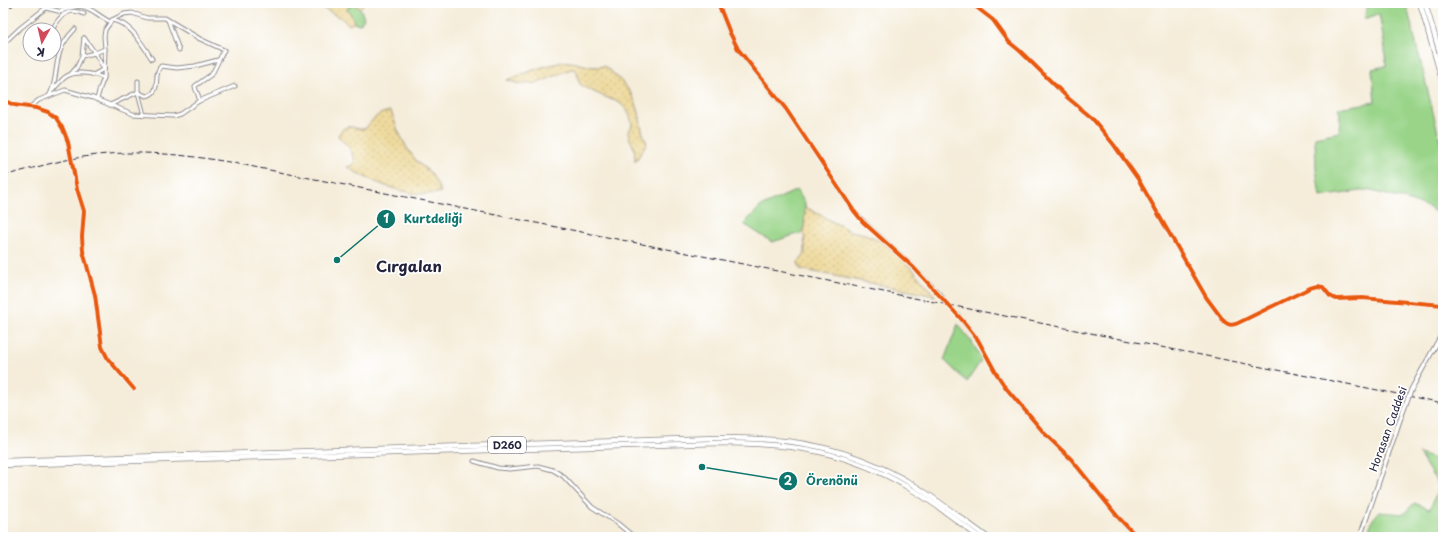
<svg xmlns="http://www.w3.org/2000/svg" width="1446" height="540" viewBox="0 0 1446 540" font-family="'Playpen Sans',sans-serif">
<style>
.green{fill:#99d488;stroke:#5e7b62}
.sand{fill:url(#sand-dots);stroke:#887e6c}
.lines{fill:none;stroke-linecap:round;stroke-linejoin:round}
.tertiary-tunnel{stroke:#cbc4ba;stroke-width:3.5;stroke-dasharray:3.5 2;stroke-linecap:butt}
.minor-casing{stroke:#8c888a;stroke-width:5}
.tertiary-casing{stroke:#8c888a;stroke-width:5.5}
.trunk-casing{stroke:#8c888a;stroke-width:6}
.minor{stroke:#fff;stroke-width:3}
.tertiary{stroke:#fff;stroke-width:3.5}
.trunk{stroke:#fff;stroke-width:4.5}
.rail{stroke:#22223b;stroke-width:1;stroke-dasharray:6 3;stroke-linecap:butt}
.tertiary-bridge-casing{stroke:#8c888a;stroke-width:5.5;stroke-linecap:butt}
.tertiary-bridge{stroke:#fff;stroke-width:3.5}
.cycleway-casing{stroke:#fff;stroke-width:6}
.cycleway{stroke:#e8590c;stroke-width:4}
.labels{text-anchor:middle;stroke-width:3.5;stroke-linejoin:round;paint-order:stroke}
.shield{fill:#fff;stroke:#646476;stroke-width:1}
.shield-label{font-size:10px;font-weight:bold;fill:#22223b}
.street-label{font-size:11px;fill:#22223b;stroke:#fff}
.district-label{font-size:15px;font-weight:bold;fill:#22223b;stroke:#fff}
.leader{fill:none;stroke:#0f766e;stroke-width:1.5}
.callout-dot{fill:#0f766e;stroke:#fff;stroke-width:1.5}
.mark-label{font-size:12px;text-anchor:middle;font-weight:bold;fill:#fff}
.callout-label{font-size:12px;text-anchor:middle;font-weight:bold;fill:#0f766e;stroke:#fff;stroke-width:3.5;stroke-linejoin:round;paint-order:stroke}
</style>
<defs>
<pattern id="sand-dots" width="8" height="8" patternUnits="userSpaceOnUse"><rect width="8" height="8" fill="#eeda9e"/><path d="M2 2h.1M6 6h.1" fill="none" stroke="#ccbb89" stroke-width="1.8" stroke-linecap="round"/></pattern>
</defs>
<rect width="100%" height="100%" fill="#fff"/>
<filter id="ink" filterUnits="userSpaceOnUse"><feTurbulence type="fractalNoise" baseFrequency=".025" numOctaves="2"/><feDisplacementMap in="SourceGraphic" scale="8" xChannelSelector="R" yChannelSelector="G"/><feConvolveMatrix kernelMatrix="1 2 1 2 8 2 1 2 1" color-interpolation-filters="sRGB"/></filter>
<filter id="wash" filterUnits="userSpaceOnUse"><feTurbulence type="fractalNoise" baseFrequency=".012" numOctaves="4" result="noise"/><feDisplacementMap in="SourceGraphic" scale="16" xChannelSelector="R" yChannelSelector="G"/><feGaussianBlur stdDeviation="0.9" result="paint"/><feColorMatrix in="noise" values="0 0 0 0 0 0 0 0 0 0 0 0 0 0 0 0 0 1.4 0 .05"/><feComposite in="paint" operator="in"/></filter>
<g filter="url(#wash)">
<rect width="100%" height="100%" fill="#f5edda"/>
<g class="green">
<polygon points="1368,3 1406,3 1443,152 1443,214 1431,210 1431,208 1403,199 1367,190 1320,197 1316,168 1315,137 1339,132 1340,114 1338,108 1375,102 1372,69 1386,66 1385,48 1379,14 1364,19 1366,13"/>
<path d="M352,5C361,5 361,11 364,18L360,24L354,23L353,18L347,9Z"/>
<polygon points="797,190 805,203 804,232 772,242 744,224 760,207"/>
<polygon points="958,324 972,342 982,359 967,382 944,360"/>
<polygon points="1419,454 1443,461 1443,537 1366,537 1373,519 1379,512 1404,514 1414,503 1430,509 1439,486"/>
</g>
<g class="sand">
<polygon points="312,3 365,3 360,8 354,5 349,6 347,9 352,16 354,23 349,25 340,17"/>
<path d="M562,62C577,60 589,70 604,66C620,78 634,92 639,113C641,123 641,133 647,143L635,162C635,158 635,153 634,148C631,140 625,134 632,126C631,115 627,108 618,102C610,99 585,89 580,84C577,79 579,73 575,69H571L538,83L520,84L507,80L536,69Z"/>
<path d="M391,111L398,131L407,148L417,162L431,173L441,192C413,200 371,182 347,167L354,165L355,160L349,147L338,136C347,118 357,133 366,128C368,126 369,123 372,121C377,115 383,112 391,111Z"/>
<polygon points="805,207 850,231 865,234 883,242 912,268 935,296 800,269 798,262 803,257 805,252 804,232"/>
</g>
</g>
<g filter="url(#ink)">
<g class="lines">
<polyline class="tertiary-tunnel" points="942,297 958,315"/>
<g class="minor-casing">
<g id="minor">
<path d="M971,3L993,20L1009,42L1020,51L1068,98L1092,118L1114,145L1138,179L1206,297L1223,320C1227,325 1232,326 1238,323L1310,288L1317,286L1323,287L1330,296L1336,299L1362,298L1443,305"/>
<polyline points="46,8 62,12"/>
<path d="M61,11C89,1 87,9 110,22"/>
<path d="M112,20C132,24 141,43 152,59"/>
<polyline points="168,20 179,50"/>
<path d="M52,30C59,17 68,6 84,14"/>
<polyline points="84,38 95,53 104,69 93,75"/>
<polyline points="3,44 19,29 52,3"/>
<polyline points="82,56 84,38"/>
<polyline points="71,74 77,67 82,56 95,53 105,49"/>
<polyline points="138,81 138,92 144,115"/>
<path d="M53,90C56,86 60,82 64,78C74,70 93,73 104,78"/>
<path d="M138,92L146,96C163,93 152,74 161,66L177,68L195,66L218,60"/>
<path d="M49,96C56,85 55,72 58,59C60,47 67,37 75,29"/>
<path d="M97,99L100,88L104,78L105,49L104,36L105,30L112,20L124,14L132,13L147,18H165L200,39L224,50L212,74L195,86C195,91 200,95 199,101"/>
<polyline points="3,100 14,105 36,108 48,112 56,118 63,129 68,142 77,189 84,211 82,237 83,251 95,295 102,347 108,359 134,389"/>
<polyline points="110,105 138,92"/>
<polyline points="30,107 39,100 65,90 93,98 133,114 173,116 180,114 199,101 235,86"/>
<polyline points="474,461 498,468 510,469 538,466 553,470 563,476 592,507 617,523 634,537"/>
</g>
</g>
<g class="tertiary-casing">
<g id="tertiary">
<polyline points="718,3 730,33 738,49 786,109 854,211 867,225 909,263 942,297"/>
<polyline points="958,315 978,340 996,373 1006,388 1045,434 1071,459 1118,517 1137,537"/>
<polyline points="1412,388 1443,332"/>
<polyline points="1360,537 1404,408"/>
</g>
</g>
<g class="trunk-casing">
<g id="trunk">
<polyline points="1420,3 1443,83"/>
<polyline points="1425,3 1443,63"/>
<path d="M3,461L716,438C789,437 848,446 912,484C938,500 962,519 987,537"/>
<path d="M3,465L720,443C791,443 848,451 909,488C934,502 956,520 979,537"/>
</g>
</g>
<use href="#minor" class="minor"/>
<use href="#tertiary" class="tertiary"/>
<use href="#trunk" class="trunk"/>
<g class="rail">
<polyline points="3,13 16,3"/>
<path d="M3,176C30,169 56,161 83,157C132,149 181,154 229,162L1443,403"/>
</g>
<g class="tertiary-bridge-casing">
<polyline id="tertiary-bridge" points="1404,408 1412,388"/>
</g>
<use href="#tertiary-bridge" class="tertiary-bridge"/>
<g class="cycleway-casing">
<g id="cycleway">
<polyline points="718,3 730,33 738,49 786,109 854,211 863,222 914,268 963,321 978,340 996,373 1006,388 1045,434 1071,459 1118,517 1137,537"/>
<path d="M971,3L993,20L1009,42L1020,51L1068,98L1092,118L1114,145L1138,179L1206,297L1223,320C1227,325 1232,326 1238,323L1310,288L1317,286L1323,287L1330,296L1336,299L1362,298L1443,305"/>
<polyline points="3,100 14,105 36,108 48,112 56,118 63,129 68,142 77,189 84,211 82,237 83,251 95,295 102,347 108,359 134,389"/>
</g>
</g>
<use href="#cycleway" class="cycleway"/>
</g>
</g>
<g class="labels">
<rect class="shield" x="488" y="437" width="38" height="16" rx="3"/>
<g class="shield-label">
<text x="507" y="449">D260</text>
</g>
<g class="street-label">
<text transform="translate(1388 429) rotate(-70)" y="4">Horasan Caddesi</text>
</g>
<g class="district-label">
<text x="409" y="272">Cırgalan</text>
</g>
</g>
<path class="leader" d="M337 260L386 219M702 467L788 481"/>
<g class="callout-dot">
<circle cx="337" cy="260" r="4"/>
<circle cx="702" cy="467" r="4"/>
<circle cx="386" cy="219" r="10"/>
<circle cx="788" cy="481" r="10"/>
</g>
<g class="mark-label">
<text x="386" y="223">1</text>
<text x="788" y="485">2</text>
</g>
<g class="callout-label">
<text x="433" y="223">Kurtdeliği</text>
<text x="832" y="485">Örenönü</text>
</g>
<rect width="1446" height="540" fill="none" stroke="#fff" stroke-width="16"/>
<g transform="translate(42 42) rotate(188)"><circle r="19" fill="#ffffff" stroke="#a7a7b1"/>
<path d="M0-3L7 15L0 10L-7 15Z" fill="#d1495b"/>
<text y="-6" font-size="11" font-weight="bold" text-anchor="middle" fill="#22223b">K</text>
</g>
</svg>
